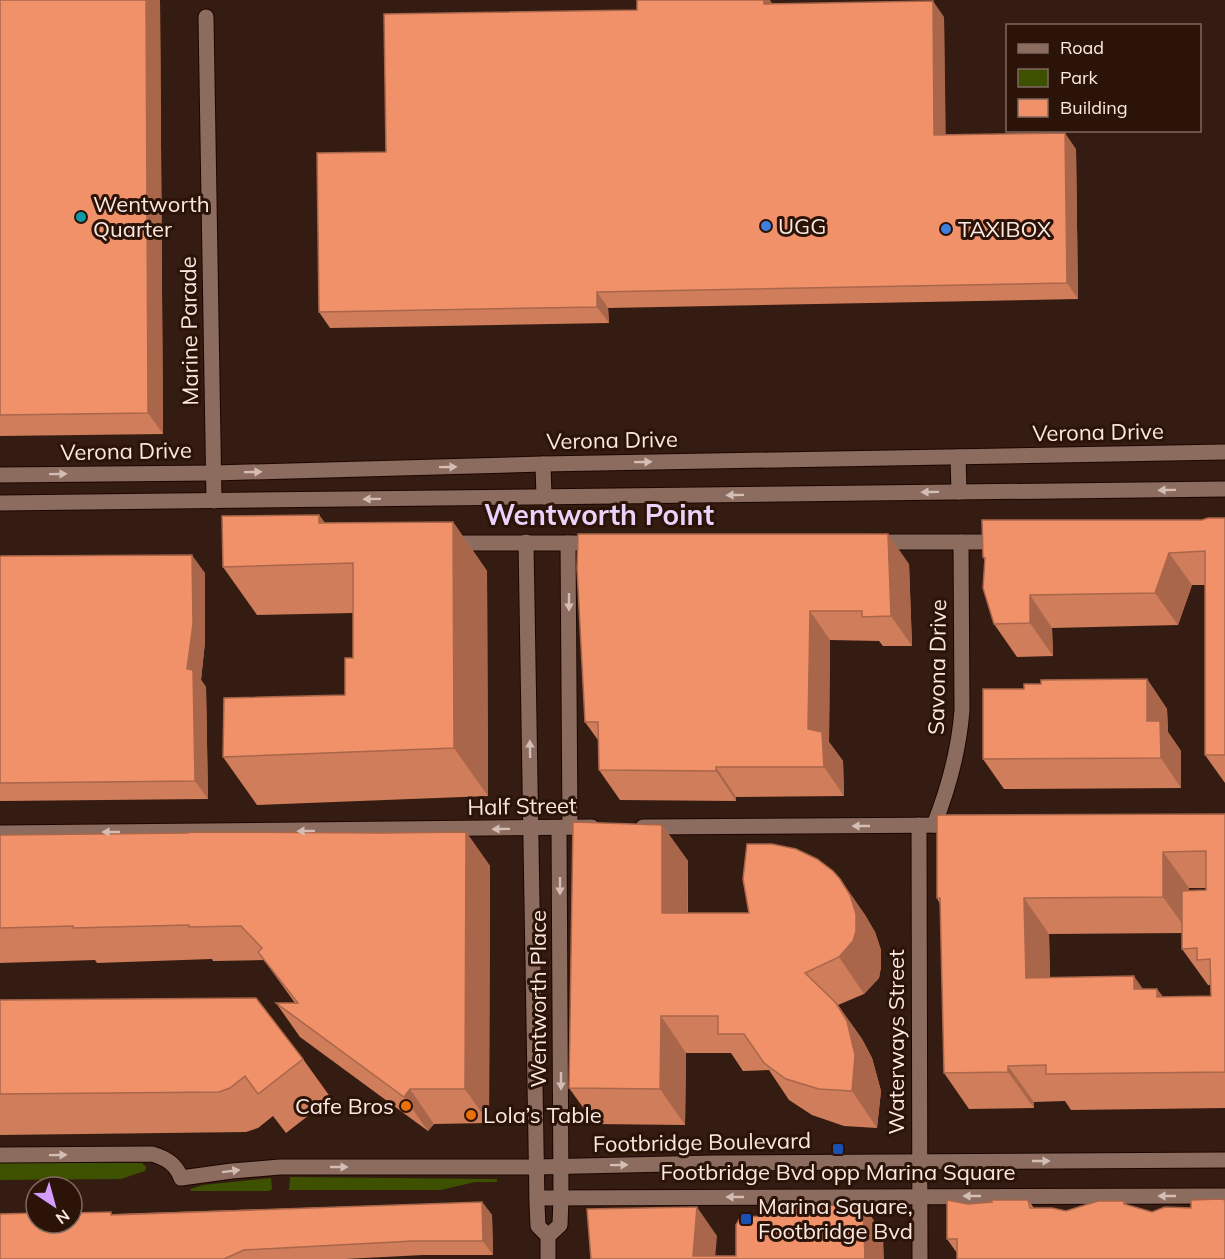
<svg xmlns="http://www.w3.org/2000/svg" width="1225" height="1259" viewBox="0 0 1225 1259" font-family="Mulish,sans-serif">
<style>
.green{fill:#3e5100}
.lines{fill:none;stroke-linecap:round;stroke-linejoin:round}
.street-casing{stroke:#1c0601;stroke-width:17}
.street{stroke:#8b6c5f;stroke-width:15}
.wall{fill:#cf7d5a;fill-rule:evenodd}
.shaded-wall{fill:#a9664a}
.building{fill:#f19169;stroke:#a9664a;stroke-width:1.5;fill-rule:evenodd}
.oneway{fill:#d3bdb4}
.culture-dot{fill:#0f9aa8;stroke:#2b1308;stroke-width:2}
.shop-dot{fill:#3f7fe0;stroke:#2b1308;stroke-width:2}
.food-dot{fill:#e8710a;stroke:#2b1308;stroke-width:2}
.transit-dot{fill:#1a4fb4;stroke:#2b1308;stroke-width:2}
.labels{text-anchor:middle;stroke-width:6;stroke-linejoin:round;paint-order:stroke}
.poi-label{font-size:22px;fill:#fae8e1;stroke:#2b1308;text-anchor:start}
.street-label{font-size:22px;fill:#fae8e1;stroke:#2b1308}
.district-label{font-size:28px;font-weight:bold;fill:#e9d3fb;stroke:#2b1308}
</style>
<rect width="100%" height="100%" fill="#351c12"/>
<g class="green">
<polygon points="0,1163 142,1163 146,1167 145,1171 121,1179 0,1180"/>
<polygon points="290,1177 497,1179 497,1182 475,1182 441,1190 289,1190"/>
<polygon points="271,1178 272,1189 269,1191 191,1191 190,1189 203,1185"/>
</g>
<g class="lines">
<g class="street-casing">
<g id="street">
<polyline points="206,17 214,501"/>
<polyline points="958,457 959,492"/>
<polyline points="543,464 544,497"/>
<polyline points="0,475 214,473 543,464 1225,452"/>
<polyline points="0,503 1225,489"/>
<polyline points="526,542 537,1204 538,1226 548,1236 560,1225 561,1198 559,828"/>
<polyline points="874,542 1003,542"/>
<polyline points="448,543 598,543"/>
<polyline points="568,543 570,827"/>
<polyline points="919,825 920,1259"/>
<path d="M934,825C949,787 959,750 962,710L961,542"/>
<polyline points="643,827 955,825"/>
<polyline points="0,833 592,827"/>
<path d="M0,1155L152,1154C166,1158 176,1164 181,1178L232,1171L280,1167H537L714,1163L1225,1160"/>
<polyline points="537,1198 1225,1196"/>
<polyline points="548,1236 548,1259"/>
</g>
</g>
<use href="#street" class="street"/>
</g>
<g class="wall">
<polygon points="0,0 160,0 163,434 0,436"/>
<polygon points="772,3 944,17 945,135 1076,149 1078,299 608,308 609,323 330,328 319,312 386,152 637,10"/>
<polygon points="319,515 325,523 453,522 487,571 488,796 257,805 223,757 345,695 353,658 353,613 257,615 223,567"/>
<polygon points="1225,518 1225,783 1205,755 1205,585 1192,585 1178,625 1052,628 1053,656 1017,657 994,624 985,561 983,557 1202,520"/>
<polygon points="0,556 205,573 205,642 201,680 206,687 208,799 0,801"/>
<polygon points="909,564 912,646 883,646 879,641 830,640 829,742 843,761 844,796 736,797 736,801 620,800 599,770 598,740 585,722 577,568"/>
<polygon points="1147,679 1167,709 1168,732 1181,751 1181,788 1004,789 983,759 1024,689"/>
<path d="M1225,814V1108L1071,1110L1065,1101L1034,1102V1108L969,1109L944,1073L940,904L937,898ZM1189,888H1206V890L1189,891ZM1182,933V949L1208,985H1211V996L1163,997L1157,989H1143L1050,977L1049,934Z"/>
<polygon points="662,825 688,861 688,913 749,913 840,879 865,915 875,932 881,950 881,967 879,978 864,994 838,1005 862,1039 872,1058 881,1091 877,1128 844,1126 812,1115 789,1100 769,1070 743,1071 731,1053 686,1053 685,1125 595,1124 569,1088"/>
<polygon points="466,832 490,866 489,1123 434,1124 428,1131 300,1037 276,1003 295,1003 264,960 213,961 212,959 97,963 95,960 0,963 0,835 382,833"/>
<polygon points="0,1000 303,1059 331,1098 286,1133 273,1116 258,1128 246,1132 0,1135"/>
<polygon points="1028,1200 1034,1208 1066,1211 1124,1201 1126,1204 1225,1259 957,1253 947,1239 968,1204"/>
<polygon points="482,1202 492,1215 493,1255 423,1255 345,1259 0,1259 113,1214"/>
</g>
<g class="shaded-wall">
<polygon points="146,0 160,0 163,434 148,413"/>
<polygon points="764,0 770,0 775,8 764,4"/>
<polygon points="933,1 944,17 946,151 934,135"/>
<polygon points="1065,133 1076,149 1078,299 1067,283"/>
<polygon points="597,292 608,308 609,323 597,307"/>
<polygon points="319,515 353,563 319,523"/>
<polygon points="453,522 487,571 488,796 454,748"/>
<polygon points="888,534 909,564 912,646 891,616"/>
<polygon points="1169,553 1192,585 1178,625 1155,593"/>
<polygon points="192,555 205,573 205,642 201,680 206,687 208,799 195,781 187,669"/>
<polygon points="1030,595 1052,628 1053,656 1030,623"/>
<polygon points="810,611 830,640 829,742 843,761 844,796 824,767 808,729"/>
<polygon points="1147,679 1167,709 1168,732 1181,751 1181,788 1161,758 1147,721"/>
<polygon points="716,767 736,797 736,801 716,771"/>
<polygon points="662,825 688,861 687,949 662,913"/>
<polygon points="466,832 490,866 489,1123 465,1089"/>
<polygon points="1163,852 1189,888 1189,933 1163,897"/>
<polygon points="840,879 865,915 875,932 881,950 881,967 879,978 864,994 839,957"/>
<polygon points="1024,898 1049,934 1051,1014 1026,978"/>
<polygon points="1134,976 1159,1012 1134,989"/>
<polygon points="1157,989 1182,1025 1157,997"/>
<polygon points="836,1003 862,1039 872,1058 881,1091 877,1128 852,1091"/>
<polygon points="661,1016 686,1053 685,1125 660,1089"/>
<polygon points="1008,1066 1034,1102 1034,1108 1008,1072"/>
<polygon points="410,1089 434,1124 428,1131 404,1097"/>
<polygon points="482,1202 492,1215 493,1255 483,1241"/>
<polygon points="863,1204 883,1234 884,1259 865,1259"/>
<polygon points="697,1207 717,1236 715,1259 693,1256"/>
</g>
<g class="building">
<polygon points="0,0 146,0 148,413 0,415"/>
<polygon points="637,0 764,0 764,4 933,1 934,135 1065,133 1067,283 597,292 597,307 319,312 317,153 386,152 384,14 637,10"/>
<polygon points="319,515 319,523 453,522 454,748 223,757 224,698 345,695 345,658 353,658 353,563 223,567 222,516"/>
<polygon points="1208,518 1225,518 1225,755 1205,755 1205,551 1169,553 1155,593 1030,595 1030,623 994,624 983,588 985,558 983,557 982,520 1202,520"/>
<polygon points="578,534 888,534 891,616 862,617 862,611 810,611 808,729 822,732 824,767 716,767 716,771 599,770 598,722 585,722 577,568"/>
<polygon points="192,555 193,624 187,669 193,670 195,781 0,783 0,556"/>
<polygon points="1147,679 1147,721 1160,721 1161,758 983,759 983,689 1024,689 1024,684 1041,684 1041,680"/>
<path d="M1225,814V1072L1046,1074V1065L1008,1066V1072L944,1073L940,898H937V815ZM1206,851V890L1182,891V949L1197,948V960L1210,959L1211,996L1157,997V989H1134V976L1026,978L1024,898L1163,897V852Z"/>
<polygon points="573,822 662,825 662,913 749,913 743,879 747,844 772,844 796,849 817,859 833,871 840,879 850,895 856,914 856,931 853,941 839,957 805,973 836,1003 847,1021 855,1055 852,1091 819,1089 786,1079 764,1063 744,1034 718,1034 718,1016 661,1016 660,1089 569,1088"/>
<polygon points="188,832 382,833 466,832 465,1089 410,1089 404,1097 276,1003 298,1003 258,952 262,948 241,926 189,927 189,925 73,928 73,926 0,928 0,835 188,833"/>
<polygon points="256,998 303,1059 258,1094 245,1076 230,1088 219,1092 0,1094 0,1000"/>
<polygon points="1221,1199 1225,1200 1225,1259 957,1259 957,1239 947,1239 947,1200 968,1204 992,1202 991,1200 1028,1200 1030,1208 1052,1208 1066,1211 1098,1201 1124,1201 1124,1204 1152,1212 1165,1207 1191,1208 1191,1200"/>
<polygon points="482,1202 483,1241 413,1241 244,1250 224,1259 0,1259 0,1214 36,1213 36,1223 72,1223 72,1213 111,1212 111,1215"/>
<polygon points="863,1204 865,1259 591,1259 587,1209 697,1207 693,1256 736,1256 736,1225 740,1218 745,1217 763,1216 762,1208"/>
</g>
<defs><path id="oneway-solid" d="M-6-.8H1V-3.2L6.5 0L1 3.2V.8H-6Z" transform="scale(1.5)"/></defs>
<g class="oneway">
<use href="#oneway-solid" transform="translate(643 462) rotate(-1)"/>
<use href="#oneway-solid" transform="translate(448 467) rotate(-1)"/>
<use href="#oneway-solid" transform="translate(253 472) rotate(-1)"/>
<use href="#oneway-solid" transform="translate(58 474) rotate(-1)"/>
<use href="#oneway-solid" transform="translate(1167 490) rotate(179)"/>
<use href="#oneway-solid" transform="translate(930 492) rotate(179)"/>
<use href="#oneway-solid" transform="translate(735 495) rotate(179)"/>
<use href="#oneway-solid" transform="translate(372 499) rotate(179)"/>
<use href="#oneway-solid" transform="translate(569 602) rotate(90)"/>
<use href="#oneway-solid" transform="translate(530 749) rotate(-91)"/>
<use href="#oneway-solid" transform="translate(861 826) rotate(180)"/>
<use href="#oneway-solid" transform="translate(501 829) rotate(179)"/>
<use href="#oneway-solid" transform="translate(306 831) rotate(179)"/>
<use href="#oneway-solid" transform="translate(111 832) rotate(180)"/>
<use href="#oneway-solid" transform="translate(560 886) rotate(90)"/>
<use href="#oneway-solid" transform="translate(561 1081) rotate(90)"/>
<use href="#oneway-solid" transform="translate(58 1155) rotate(-1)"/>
<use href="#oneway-solid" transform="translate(1041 1161)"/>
<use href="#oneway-solid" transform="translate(619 1165) rotate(-1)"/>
<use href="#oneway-solid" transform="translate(339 1167)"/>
<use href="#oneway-solid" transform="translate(231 1171) rotate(-7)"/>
<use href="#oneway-solid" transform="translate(972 1196) rotate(180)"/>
<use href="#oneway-solid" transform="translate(1167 1196) rotate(180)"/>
<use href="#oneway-solid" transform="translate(735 1197) rotate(180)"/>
</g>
<circle class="culture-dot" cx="81" cy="217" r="6"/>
<g class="shop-dot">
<circle cx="766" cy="226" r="6"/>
<circle cx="946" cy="229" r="6"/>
</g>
<g class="food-dot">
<circle cx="406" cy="1106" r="6"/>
<circle cx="471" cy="1115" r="6"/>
</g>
<g class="transit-dot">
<rect x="832" y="1143" width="12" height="12" rx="3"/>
<rect x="740" y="1213" width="12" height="12" rx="3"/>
</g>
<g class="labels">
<g class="poi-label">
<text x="93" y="212">Wentworth<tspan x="93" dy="25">Quarter</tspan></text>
<text x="778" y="234">UGG</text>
<text x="958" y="237">TAXIBOX</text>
<text x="394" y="1114" text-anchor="end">Cafe Bros</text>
<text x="483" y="1123">Lola’s Table</text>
<text x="838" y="1180" text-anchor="middle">Footbridge Bvd opp Marina Square</text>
<text x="758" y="1214">Marina Square,<tspan x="758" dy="25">Footbridge Bvd</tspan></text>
</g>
<g class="street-label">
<text transform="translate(189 331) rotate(-91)" y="8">Marine Parade</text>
<text transform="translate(1098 432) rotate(-1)" y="8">Verona Drive</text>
<text transform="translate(612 440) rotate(-1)" y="8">Verona Drive</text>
<text transform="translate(126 451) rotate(-1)" y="8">Verona Drive</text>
<text transform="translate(937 667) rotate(-89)" y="8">Savona Drive</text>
<text transform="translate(522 806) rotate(-1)" y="8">Half Street</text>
<text transform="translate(538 999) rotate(-90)" y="8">Wentworth Place</text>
<text transform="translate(896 1042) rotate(-90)" y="8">Waterways Street</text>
<text transform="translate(702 1142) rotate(-1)" y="8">Footbridge Boulevard</text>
</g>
<g class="district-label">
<text x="599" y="525">Wentworth Point</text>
</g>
</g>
<rect x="1006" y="24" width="195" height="108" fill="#2b1308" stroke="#7e685f" stroke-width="1.5"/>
<rect x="1018" y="44" width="30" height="9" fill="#8b6c5f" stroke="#7e685f" stroke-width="1.5"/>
<text x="1060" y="54" font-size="18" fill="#fae8e1">Road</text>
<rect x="1018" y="69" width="30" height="18" fill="#3e5100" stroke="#7e685f" stroke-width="1.5"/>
<text x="1060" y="84" font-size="18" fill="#fae8e1">Park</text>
<rect x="1018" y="99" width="30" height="18" fill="#f19169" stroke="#7e685f" stroke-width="1.5"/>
<text x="1060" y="114" font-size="18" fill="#fae8e1">Building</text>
<g transform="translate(54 1205) rotate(144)"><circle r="28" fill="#2b1308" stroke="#7e685f" stroke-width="1.5"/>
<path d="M0-4.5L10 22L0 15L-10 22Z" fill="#d49cfc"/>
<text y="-9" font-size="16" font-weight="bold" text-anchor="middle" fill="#fae8e1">N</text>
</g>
</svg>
